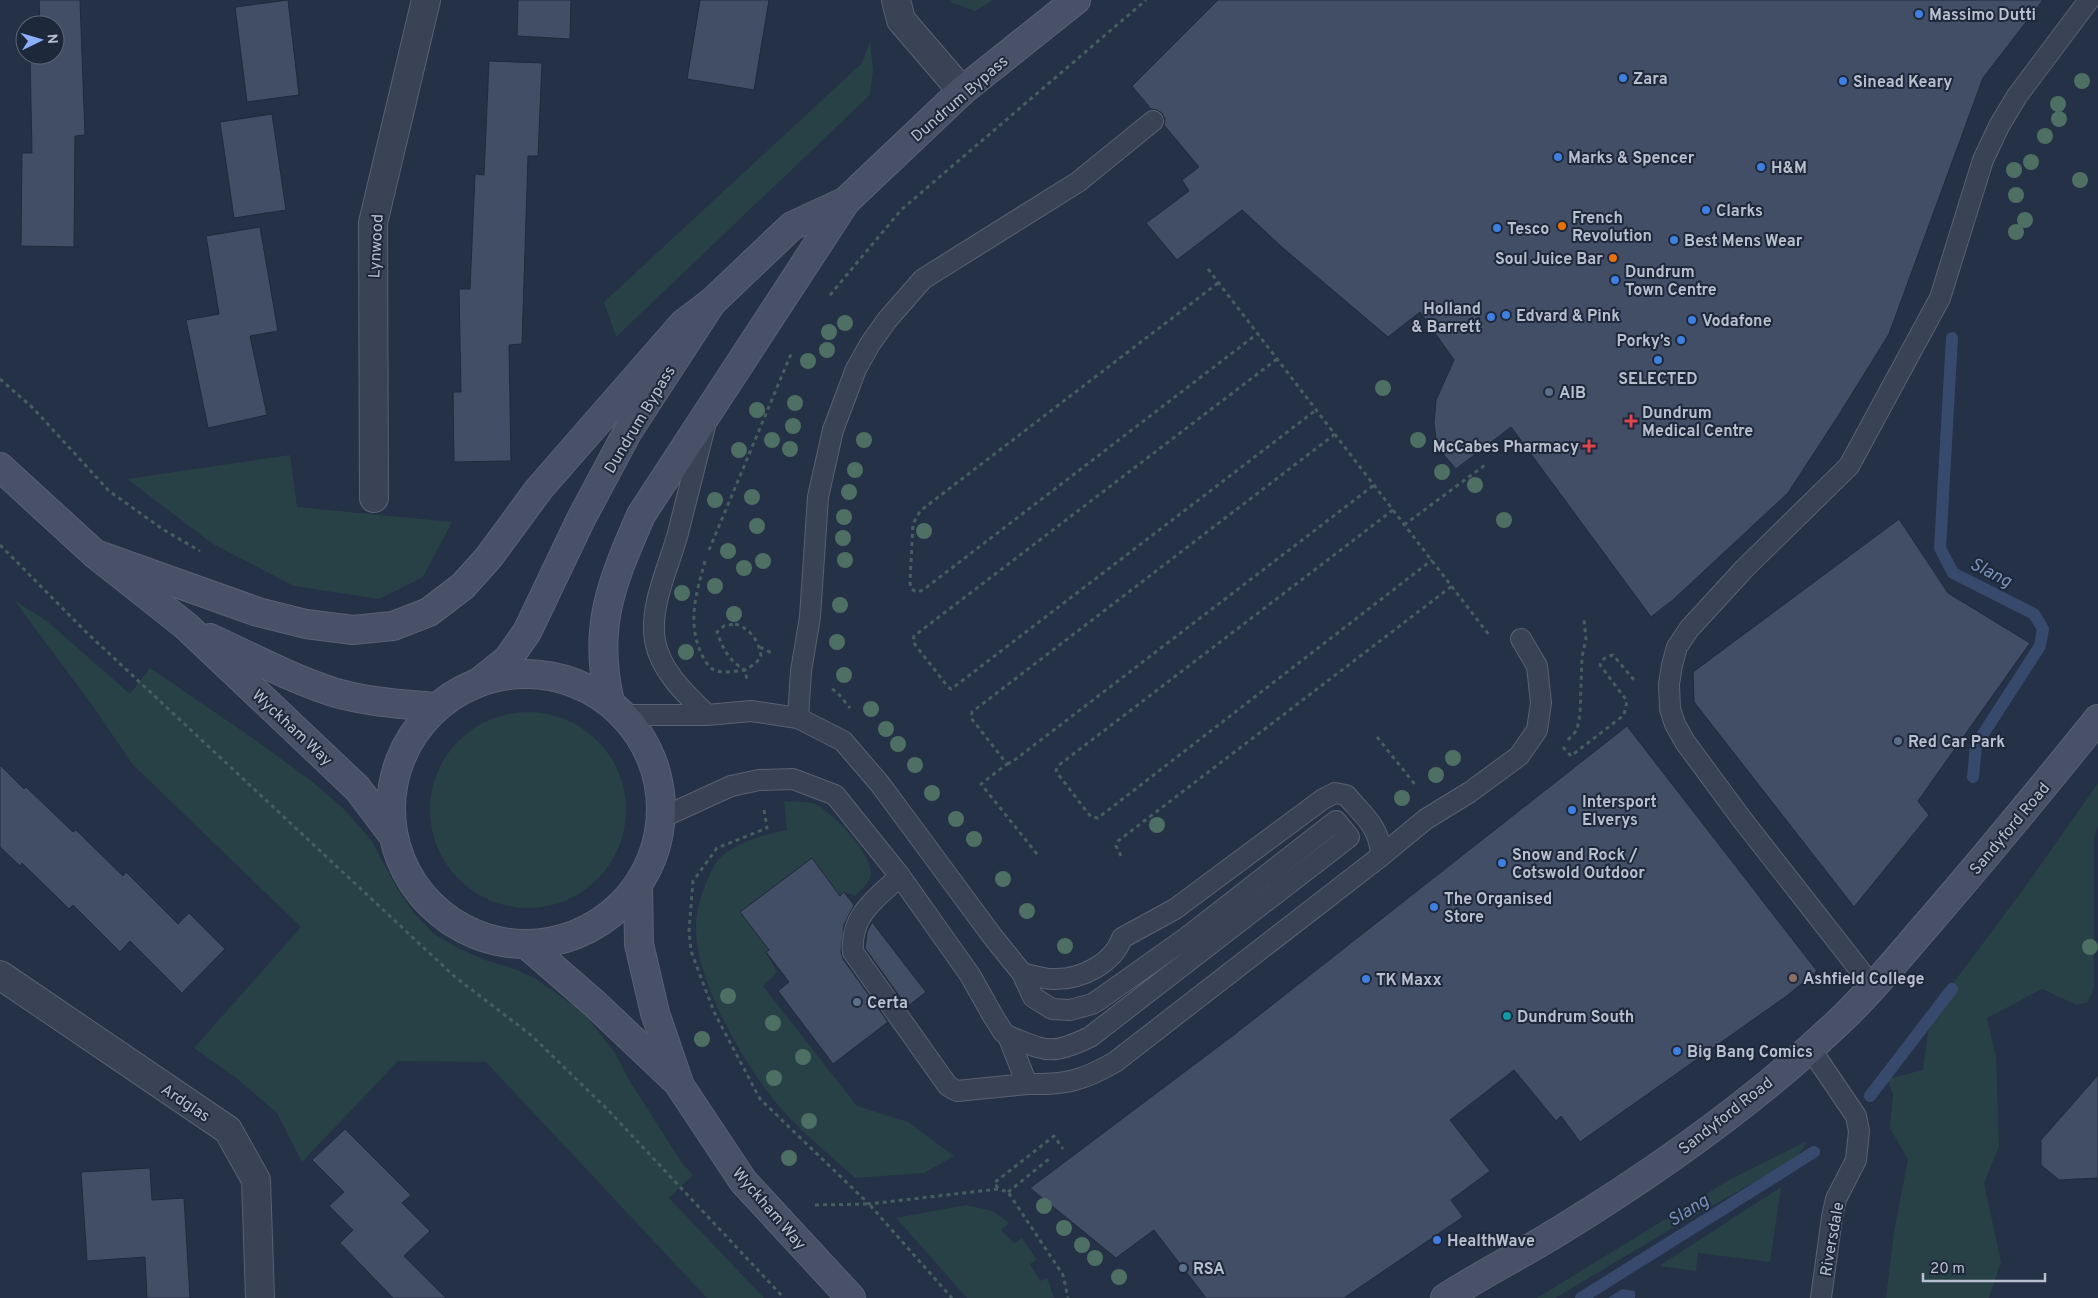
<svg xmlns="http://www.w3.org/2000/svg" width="2098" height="1298" viewBox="0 0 2098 1298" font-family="Overpass,sans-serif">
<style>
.green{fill:#274147}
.water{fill:#374a6e}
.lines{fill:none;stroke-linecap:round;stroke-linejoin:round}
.stream{stroke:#374a6e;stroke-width:12}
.building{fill:#424d66;stroke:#212a3c}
.lane-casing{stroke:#596172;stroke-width:22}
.street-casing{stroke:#596172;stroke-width:30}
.secondary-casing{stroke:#596172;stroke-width:30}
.path{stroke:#465e62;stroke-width:3;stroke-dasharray:4 4;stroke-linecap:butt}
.lane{stroke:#3a4355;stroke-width:20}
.street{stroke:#3a4355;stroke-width:28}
.secondary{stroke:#485168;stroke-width:28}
.tree{fill:#4d6f64}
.shop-dot{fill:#3f7fe0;stroke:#1e283b;stroke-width:2}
.food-dot{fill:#e8710a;stroke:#1e283b;stroke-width:2}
.service-dot{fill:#5c6f8a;stroke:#1e283b;stroke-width:2}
.health-dot{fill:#e0444e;stroke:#1e283b;stroke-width:2}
.education-dot{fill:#8d6e63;stroke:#1e283b;stroke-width:2}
.culture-dot{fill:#0f9aa8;stroke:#1e283b;stroke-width:2}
.labels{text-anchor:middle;stroke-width:4;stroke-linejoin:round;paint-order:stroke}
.poi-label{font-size:16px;font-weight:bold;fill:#b8bfce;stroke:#1e283b;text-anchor:start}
.street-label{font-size:16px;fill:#b8bfce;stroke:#1e283b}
.water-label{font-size:18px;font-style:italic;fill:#7c91b8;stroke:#1e283b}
</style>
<rect width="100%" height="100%" fill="#253146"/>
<g class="green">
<polygon points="950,0 993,0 975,11 953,3"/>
<polygon points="870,41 873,70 870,95 616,337 604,302 862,63"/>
<polygon points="290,455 297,507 452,522 423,577 379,599 294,586 213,544 127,479"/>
<polygon points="14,600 48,622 130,694 150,668 254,739 314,783 346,811 371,840 398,890 413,912 434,934 458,948 485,960 515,969 536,979 583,1012 615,1053 631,1083 682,1163 693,1175 669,1198 764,1298 707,1298 486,1062 398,1061 302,1162 277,1113 235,1077 194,1048 301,927 133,765 92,705"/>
<circle cx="528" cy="810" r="98"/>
<polygon points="2098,783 2098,825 2094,838 2094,988 2088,1002 2077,1005 2042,989 1987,1018 1996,1057 1999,1147 1984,1183 2001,1262 1989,1298 1886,1298 1894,1231 1908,1160 1890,1128 1893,1094 1887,1079 1923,1070 1928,1032 1942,998 2025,887"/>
<path d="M784,801C794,802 806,801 815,804C832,811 878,859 870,878C867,885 860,891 855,896L844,892L840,896L812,858L740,912L769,950L766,952L777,972L763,986L857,1106L908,1122L954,1156L924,1173L855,1178C828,1153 796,1128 773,1099C741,1058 695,979 696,927C696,912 700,898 706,883C709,877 712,868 716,863C729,844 766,834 787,830Z"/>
<polygon points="1807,1141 1797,1158 1668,1231 1555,1298 1537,1298 1729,1180"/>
<polygon points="1781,1187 1770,1262 1698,1253 1696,1271 1659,1266"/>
<polygon points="966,1205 993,1211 1009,1223 1001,1230 1014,1243 1022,1238 1037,1260 1030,1264 1040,1281 1047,1278 1054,1298 967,1298 896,1218"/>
</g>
<polygon class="water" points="1622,1289 1635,1291 1635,1298 1608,1298"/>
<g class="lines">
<g class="stream">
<polyline points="1952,338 1940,548 1953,573 2034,614 2043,629 2040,646 1976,745 1973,777"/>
<polyline points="1870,1096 1952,989"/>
<polyline points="1581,1298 1814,1152"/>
</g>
</g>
<g class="building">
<polygon points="39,0 80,0 85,135 75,136 74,247 21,246 22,153 32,153 30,55 55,55 55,25 40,25"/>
<polygon points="288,0 299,95 247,102 235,7"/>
<polygon points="518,0 571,0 570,39 517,36"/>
<polygon points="700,0 769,0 754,90 687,79"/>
<polygon points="1218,0 2043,0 1983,78 1889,334 1840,413 1788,493 1674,599 1651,617 1511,427 1456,469 1437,447 1434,423 1436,400 1454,360 1420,312 1388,337 1283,248 1242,210 1177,260 1146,223 1189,191 1182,180 1199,167 1164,125 1165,119 1162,113 1157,110 1151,109 1132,86"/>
<polygon points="489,61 542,63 538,156 528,156 522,344 509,345 511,461 454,462 453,392 461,392 459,289 470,289 475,174 484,175"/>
<polygon points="272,114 286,210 234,218 220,122"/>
<polygon points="260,227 278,331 250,336 267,415 208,428 186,320 219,314 206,236"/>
<polygon points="1899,519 1948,593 2030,643 1918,801 1929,815 1854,907 1694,702 1693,672"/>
<polygon points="1627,726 1817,971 1788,995 1580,1142 1561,1116 1556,1121 1514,1070 1450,1120 1490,1171 1451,1200 1463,1217 1344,1298 1206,1298 1154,1230 1116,1258 1030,1188 1235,1034"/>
<polygon points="0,765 24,789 26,787 73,832 76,830 123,876 126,872 178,924 189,913 225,949 182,993 130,941 120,952 73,905 69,909 22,863 20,866 0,847"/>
<polygon points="812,858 840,896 844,892 854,905 844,925 841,952 843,959 888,1022 833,1064 778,991 789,982 766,952 769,950 740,912"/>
<polygon points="872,922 926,992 907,1007 865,948 867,932"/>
<polygon points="2098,1075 2098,1178 2059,1180 2041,1165 2041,1140"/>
<polygon points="345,1129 411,1195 402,1203 430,1231 404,1256 446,1298 393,1298 340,1243 353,1230 329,1206 344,1192 312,1160"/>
<polygon points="150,1168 152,1200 184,1198 190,1298 147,1298 145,1257 87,1261 81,1172"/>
</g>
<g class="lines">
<g class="lane-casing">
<g id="lane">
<path d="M705,426C696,461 687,497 678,533C669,567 649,605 655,641C661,672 686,694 707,715"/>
<path d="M623,715H707L751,711L798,718L843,741L880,784L993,937L1022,973L1033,997L1052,1009L1070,1010L1092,1004L1100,999L1186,938L1336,821L1349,837L1090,1037C1050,1056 1047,1051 1008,1036"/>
<polyline points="798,718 801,671 810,617 818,497 833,430 856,369 870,344 887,320 923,279 1078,182 1153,121"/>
<path d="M661,818L731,786L759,780L793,779L835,795L900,876L970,975L993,1016L1003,1032L1008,1036L1027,1084C1065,1085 1082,1081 1115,1062L1381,856L1426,819L1470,792L1519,756L1537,730L1541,703L1537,666L1521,639"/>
<path d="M900,876C876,899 850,915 853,952L948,1086L957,1091L1027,1084"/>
<path d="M1022,973C1032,975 1043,979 1053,979C1080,980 1113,964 1122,938L1175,909L1323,799L1335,793L1346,795C1364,816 1380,827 1381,856"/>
<polyline points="1873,987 1741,818 1685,742 1675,724 1670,709 1669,684 1672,665 1677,647 1689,629 1745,568 1849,466 1940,298 1983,160 1999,126 2017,96 2089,0"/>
<polyline points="1810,1048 1856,1116 1859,1131 1856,1160 1836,1199 1832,1217 1821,1298"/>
</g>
</g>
<g class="street-casing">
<g id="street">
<polyline points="896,0 901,20 962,91"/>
<polyline points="374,498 373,223 426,0"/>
<polyline points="0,975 228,1130 256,1180 260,1298"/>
</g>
</g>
<g class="secondary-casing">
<g id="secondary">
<polyline points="0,467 95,554 186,626 357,788 392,834"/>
<polyline points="95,554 258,612 306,624 353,630 393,626 429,612 463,586 489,557 539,489 683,324 712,302"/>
<path d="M210,638C251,657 290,678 333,692C366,702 402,704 436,707"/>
<circle cx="526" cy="809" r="135"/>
<polyline points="482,680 508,659 527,632 581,519 628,431 712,302 792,226 846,201"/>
<path d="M610,702C592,627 612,582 641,515L846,201L962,91L1076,0"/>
<polyline points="638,885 639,944 655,1013 680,1086 743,1181 851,1298"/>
<polyline points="527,945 595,1004 676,1081"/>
<path d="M1445,1298C1482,1274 1522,1254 1559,1231C1660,1169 1760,1098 1845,1016C1876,986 1903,952 1931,920C1988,854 2043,787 2098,719"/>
</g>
</g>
<g class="path">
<polyline points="1208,269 1489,635"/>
<polyline points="1218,283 920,511 913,524 910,582 911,589 917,592 923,590 1257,334"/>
<polyline points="830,295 901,210 1146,0"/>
<polyline points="1277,359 914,636 913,642 948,687 951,689 954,687 1316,410"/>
<polyline points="0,379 33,408 109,491 164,530 200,551"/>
<polyline points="1393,510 1059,765 1056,770 1058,774 1091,817 1098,818 1432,560"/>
<polyline points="1404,525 1485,465"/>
<polyline points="0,545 85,631 455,977 531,1035 609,1111 784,1298"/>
<polyline points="709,550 791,354"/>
<path d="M705,561C697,591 688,618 699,648C701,654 706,664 711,668C720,675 735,671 745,670L747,680"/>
<path d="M735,624C750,628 759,641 761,656L756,663L745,670C729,661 723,649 717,632L724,626Z"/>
<polyline points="760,647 773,654"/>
<polyline points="832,689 837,692 850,708"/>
<polyline points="1377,737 1417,787"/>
<polyline points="1568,740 1577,730 1580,714 1582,657 1586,639 1584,620"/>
<path d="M1563,747L1571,756L1624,715L1627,701L1600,665C1603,658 1606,657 1613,655L1634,680L1637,681"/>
<polyline points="1007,764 1012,762 1374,485"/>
<polyline points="764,810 767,828 717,848 693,881 689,931 691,951 714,1012 760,1099 869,1204 998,1189 1008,1192 1063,1275 1068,1298"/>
<polyline points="1037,854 981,784 1007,764 971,718 972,712 1335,434"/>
<polyline points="1121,856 1116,846 1118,841 1452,586"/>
<polyline points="998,1188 994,1183 1054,1136 1063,1149"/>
<polyline points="1008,1192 1049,1159"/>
<polyline points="815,1205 869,1204 952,1298"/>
</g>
<use href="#lane" class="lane"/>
<use href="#street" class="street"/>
<use href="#secondary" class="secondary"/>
</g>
<g class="tree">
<circle cx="2082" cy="81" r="8"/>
<circle cx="2058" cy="104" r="8"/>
<circle cx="2059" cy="119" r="8"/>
<circle cx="2045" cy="136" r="8"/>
<circle cx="2031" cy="162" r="8"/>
<circle cx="2014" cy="170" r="8"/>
<circle cx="2080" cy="180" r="8"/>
<circle cx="2016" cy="195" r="8"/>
<circle cx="2025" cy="220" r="8"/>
<circle cx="2016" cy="232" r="8"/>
<circle cx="845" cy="323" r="8"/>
<circle cx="829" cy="332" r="8"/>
<circle cx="827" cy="350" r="8"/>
<circle cx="808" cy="361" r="8"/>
<circle cx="1383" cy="388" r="8"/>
<circle cx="795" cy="403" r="8"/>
<circle cx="757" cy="410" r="8"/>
<circle cx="793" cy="426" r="8"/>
<circle cx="772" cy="440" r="8"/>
<circle cx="864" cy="440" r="8"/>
<circle cx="1418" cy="440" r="8"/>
<circle cx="790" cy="449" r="8"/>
<circle cx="739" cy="450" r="8"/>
<circle cx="855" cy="470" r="8"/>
<circle cx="1442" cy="472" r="8"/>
<circle cx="1475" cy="485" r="8"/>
<circle cx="849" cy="492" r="8"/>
<circle cx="752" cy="497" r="8"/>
<circle cx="715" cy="500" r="8"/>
<circle cx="844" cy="517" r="8"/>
<circle cx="1504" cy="520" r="8"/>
<circle cx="757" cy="526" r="8"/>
<circle cx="924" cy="531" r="8"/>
<circle cx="843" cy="538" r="8"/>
<circle cx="728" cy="551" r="8"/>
<circle cx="845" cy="560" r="8"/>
<circle cx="763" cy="561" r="8"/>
<circle cx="744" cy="568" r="8"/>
<circle cx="715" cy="586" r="8"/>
<circle cx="682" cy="593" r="8"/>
<circle cx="840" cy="605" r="8"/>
<circle cx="734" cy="614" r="8"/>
<circle cx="837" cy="642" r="8"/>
<circle cx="686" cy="652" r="8"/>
<circle cx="844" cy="675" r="8"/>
<circle cx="871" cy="709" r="8"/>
<circle cx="886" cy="729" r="8"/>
<circle cx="898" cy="744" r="8"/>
<circle cx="1453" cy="758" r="8"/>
<circle cx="915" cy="765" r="8"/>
<circle cx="1436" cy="775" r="8"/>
<circle cx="932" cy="793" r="8"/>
<circle cx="1402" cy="798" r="8"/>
<circle cx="956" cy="819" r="8"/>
<circle cx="1157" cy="825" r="8"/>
<circle cx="974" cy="839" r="8"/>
<circle cx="1003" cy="879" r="8"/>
<circle cx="1027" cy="911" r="8"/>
<circle cx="1065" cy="946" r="8"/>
<circle cx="2090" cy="947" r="8"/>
<circle cx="728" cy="996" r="8"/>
<circle cx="773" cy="1023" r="8"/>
<circle cx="702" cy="1039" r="8"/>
<circle cx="803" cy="1057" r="8"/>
<circle cx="774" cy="1078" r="8"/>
<circle cx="809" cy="1121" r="8"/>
<circle cx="789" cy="1158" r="8"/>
<circle cx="1044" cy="1206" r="8"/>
<circle cx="1064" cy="1228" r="8"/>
<circle cx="1082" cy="1245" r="8"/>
<circle cx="1095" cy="1258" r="8"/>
<circle cx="1119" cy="1277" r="8"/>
</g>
<g class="shop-dot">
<circle cx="1919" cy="14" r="5"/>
<circle cx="1623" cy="78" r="5"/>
<circle cx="1843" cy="81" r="5"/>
<circle cx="1558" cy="157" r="5"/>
<circle cx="1761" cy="167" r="5"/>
<circle cx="1706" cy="210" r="5"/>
<circle cx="1497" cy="228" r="5"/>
<circle cx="1674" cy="240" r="5"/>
<circle cx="1615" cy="280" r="5"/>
<circle cx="1506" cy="315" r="5"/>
<circle cx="1491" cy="317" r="5"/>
<circle cx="1692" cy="320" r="5"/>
<circle cx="1681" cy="340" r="5"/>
<circle cx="1658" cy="360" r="5"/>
<circle cx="1572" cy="810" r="5"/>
<circle cx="1502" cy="863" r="5"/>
<circle cx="1434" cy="907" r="5"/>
<circle cx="1366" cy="979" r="5"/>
<circle cx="1677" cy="1051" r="5"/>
<circle cx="1437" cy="1240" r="5"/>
</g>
<g class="food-dot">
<circle cx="1562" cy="226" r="5"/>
<circle cx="1613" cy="258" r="5"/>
</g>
<g class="service-dot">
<circle cx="1549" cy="392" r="5"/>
<circle cx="1898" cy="741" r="5"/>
<circle cx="857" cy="1002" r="5"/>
<circle cx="1183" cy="1268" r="5"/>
</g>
<g class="health-dot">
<path d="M1628.5 413.5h5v5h5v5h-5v5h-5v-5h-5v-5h5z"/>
<path d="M1586.5 438.5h5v5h5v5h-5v5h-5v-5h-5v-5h5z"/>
</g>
<circle class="education-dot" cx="1793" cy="978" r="5"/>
<circle class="culture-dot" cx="1507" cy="1016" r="5"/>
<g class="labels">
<g class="poi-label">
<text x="1929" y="20">Massimo Dutti</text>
<text x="1633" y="84">Zara</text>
<text x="1853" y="87">Sinead Keary</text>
<text x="1568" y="163">Marks &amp; Spencer</text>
<text x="1771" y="173">H&amp;M</text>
<text x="1716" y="216">Clarks</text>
<text x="1572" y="223">French<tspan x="1572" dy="18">Revolution</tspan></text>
<text x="1507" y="234">Tesco</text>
<text x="1684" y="246">Best Mens Wear</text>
<text x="1603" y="264" text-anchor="end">Soul Juice Bar</text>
<text x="1625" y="277">Dundrum<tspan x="1625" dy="18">Town Centre</tspan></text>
<text x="1481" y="314" text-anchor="end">Holland<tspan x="1481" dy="18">&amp; Barrett</tspan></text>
<text x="1516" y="321">Edvard &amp; Pink</text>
<text x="1702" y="326">Vodafone</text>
<text x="1671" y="346" text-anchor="end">Porky’s</text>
<text x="1658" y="384" text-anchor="middle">SELECTED</text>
<text x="1559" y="398">AIB</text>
<text x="1642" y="418">Dundrum<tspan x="1642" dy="18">Medical Centre</tspan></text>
<text x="1579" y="452" text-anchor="end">McCabes Pharmacy</text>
<text x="1908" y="747">Red Car Park</text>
<text x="1582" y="807">Intersport<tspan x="1582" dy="18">Elverys</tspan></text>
<text x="1512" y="860">Snow and Rock /<tspan x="1512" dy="18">Cotswold Outdoor</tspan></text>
<text x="1444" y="904">The Organised<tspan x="1444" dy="18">Store</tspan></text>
<text x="1803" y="984">Ashfield College</text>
<text x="1376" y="985">TK Maxx</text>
<text x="867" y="1008">Certa</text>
<text x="1517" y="1022">Dundrum South</text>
<text x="1687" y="1057">Big Bang Comics</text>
<text x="1447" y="1246">HealthWave</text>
<text x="1193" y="1274">RSA</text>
</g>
<g class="street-label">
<text transform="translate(959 98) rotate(-41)" y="6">Dundrum Bypass</text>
<text transform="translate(375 246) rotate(-87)" y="6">Lynwood</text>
<text transform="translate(639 419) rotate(-59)" y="6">Dundrum Bypass</text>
<text transform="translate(293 727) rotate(43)" y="6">Wyckham Way</text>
<text transform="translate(2009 828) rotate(-50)" y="6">Sandyford Road</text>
<text transform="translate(186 1102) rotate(34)" y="6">Ardglas</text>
<text transform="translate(1725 1115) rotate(-38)" y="6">Sandyford Road</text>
<text transform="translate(770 1208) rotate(49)" y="6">Wyckham Way</text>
<text transform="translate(1831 1239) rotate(-80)" y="6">Riversdale</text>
</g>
<g class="water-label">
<text transform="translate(1991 572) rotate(27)" y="6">Slang</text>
<text transform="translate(1688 1210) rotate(-32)" y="6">Slang</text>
</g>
</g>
<g transform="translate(40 40) rotate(85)"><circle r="24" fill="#1e283b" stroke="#5c6476"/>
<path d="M0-4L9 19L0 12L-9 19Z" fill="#8cb0ff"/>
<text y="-8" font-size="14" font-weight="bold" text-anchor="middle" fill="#b8bfce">N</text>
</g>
<path d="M1923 1273v8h122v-8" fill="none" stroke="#b8bfce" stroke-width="2.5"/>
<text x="1930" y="1273" font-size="15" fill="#b8bfce" stroke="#1e283b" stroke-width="4" paint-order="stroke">20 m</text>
</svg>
